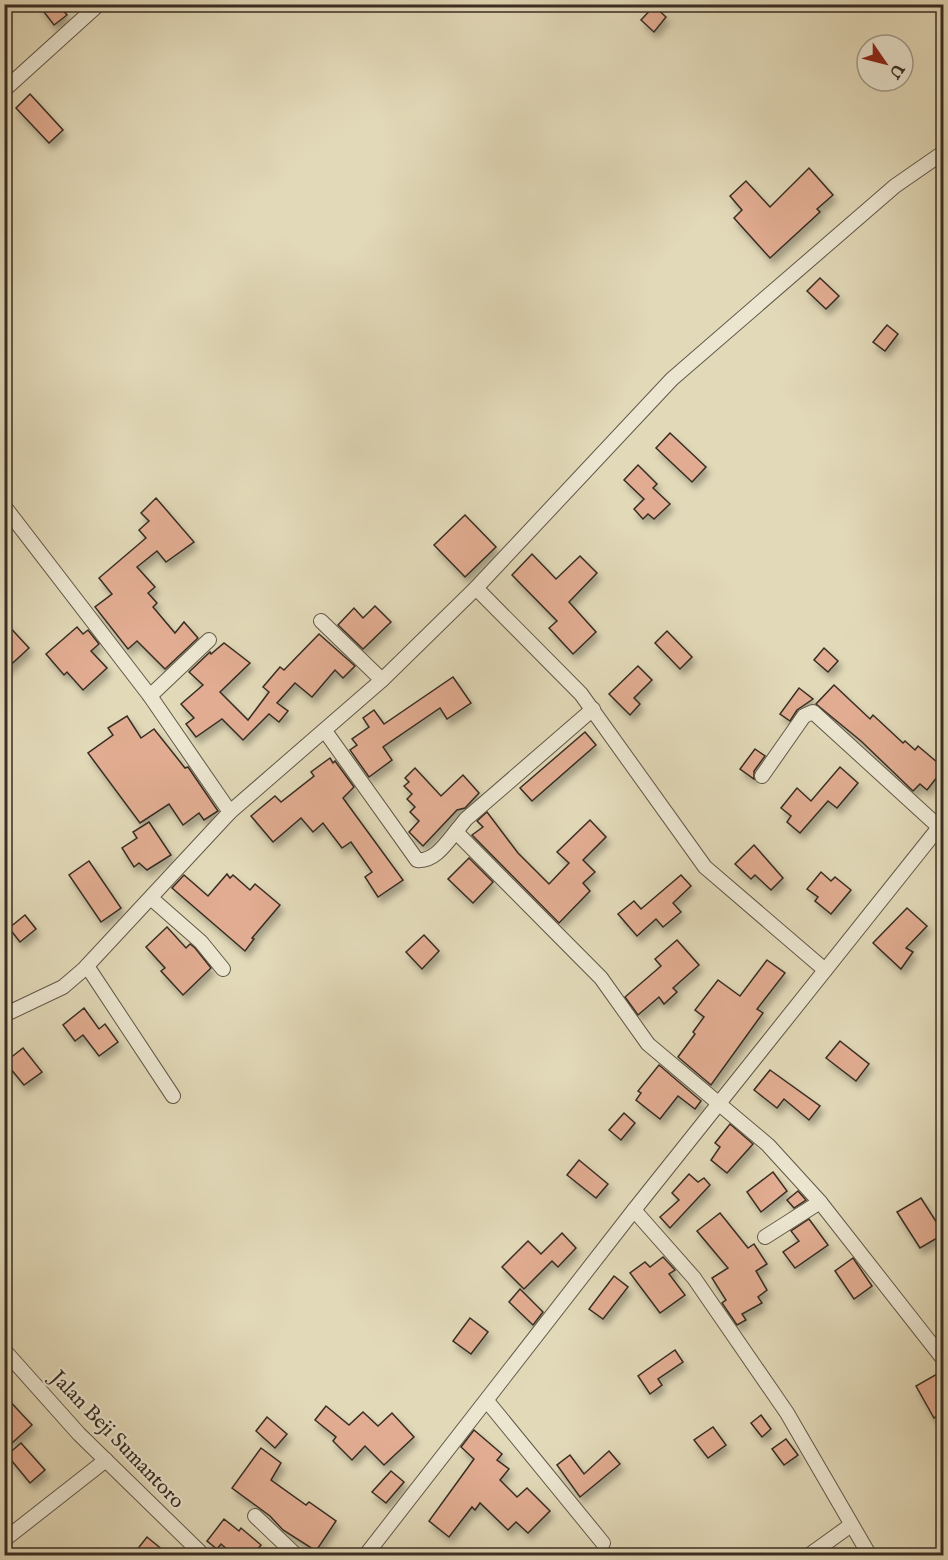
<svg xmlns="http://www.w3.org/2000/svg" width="948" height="1560" viewBox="0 0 948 1560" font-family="'IM FELL English',serif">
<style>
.building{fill:#e1ac91;stroke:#382d23;stroke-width:1.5;filter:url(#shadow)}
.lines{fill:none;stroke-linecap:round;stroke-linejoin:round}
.street-casing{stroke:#625848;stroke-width:16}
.street{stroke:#ece6d1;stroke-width:14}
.labels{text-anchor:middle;stroke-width:4.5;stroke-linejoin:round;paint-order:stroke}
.street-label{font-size:21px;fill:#382d23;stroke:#ece6d1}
</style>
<defs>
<filter id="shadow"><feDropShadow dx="3.5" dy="6" stdDeviation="3" flood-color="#0004"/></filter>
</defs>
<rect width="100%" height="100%" fill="#e2d9b8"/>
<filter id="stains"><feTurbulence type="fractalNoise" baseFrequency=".00333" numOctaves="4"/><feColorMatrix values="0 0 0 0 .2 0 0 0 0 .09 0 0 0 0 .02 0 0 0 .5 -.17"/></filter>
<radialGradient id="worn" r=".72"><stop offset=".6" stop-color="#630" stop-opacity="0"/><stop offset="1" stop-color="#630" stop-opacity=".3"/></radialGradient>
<g class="building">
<polygon points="38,4 58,4 67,15 54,25"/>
<polygon points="654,6 666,17 654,32 641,20"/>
<polygon points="30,94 63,130 49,143 16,108"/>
<polygon points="809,168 833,195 817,209 820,212 770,258 734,218 742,210 730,196 746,181 770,207"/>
<polygon points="820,278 839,296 826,309 807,291"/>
<polygon points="887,325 898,334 885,351 873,342"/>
<polygon points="670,433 706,467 692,482 656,448"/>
<polygon points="638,465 657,484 653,488 670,504 654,519 648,514 643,519 634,509 644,499 624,480"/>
<polygon points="156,498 194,542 166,562 157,551 137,567 155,587 148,593 157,603 153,607 175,633 184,622 198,638 165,669 137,641 128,649 95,607 112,594 99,578 146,538 139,530 149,521 141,513"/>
<polygon points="465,515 496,547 465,577 434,545"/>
<polygon points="532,554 556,579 580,556 597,573 569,602 596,632 573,654 549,628 557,621 512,575"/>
<polygon points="375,606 391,622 363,649 338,625 354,608 363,618"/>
<polygon points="4,621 29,648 4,671"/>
<polygon points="77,627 83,634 88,630 99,644 91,651 107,668 83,690 67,672 64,675 46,654"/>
<polygon points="667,631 692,657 680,669 655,643"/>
<polygon points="319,634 355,666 343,678 335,670 312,697 295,683 277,703 288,711 279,722 269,714 243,740 222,719 196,737 186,724 194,718 181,704 203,685 189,672 210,652 211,654 224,643 250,663 220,692 248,720 269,692 263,687 280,667 284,670"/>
<polygon points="824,648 838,661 828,672 814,660"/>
<polygon points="638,666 652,680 634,698 640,704 630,715 609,694"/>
<polygon points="453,677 471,703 447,719 440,708 383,747 392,760 369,777 350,750 357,745 352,739 369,727 363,718 374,710 384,724"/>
<polygon points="834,685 870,719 873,715 903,743 905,741 915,750 918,746 944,768 927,790 920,784 913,791 861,741 816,704"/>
<polygon points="799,688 813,699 797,710 790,721 780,714"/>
<polygon points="127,716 141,738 154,729 185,768 188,767 218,811 204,820 199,813 183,825 169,804 140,823 88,753 113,735 108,728"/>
<polygon points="585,732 596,745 532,801 520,788"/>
<polygon points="755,749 765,756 754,771 754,779 740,769"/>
<polygon points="330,758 333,763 335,761 354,787 343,798 403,880 378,897 365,877 372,872 351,842 342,848 323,823 313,832 301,818 273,842 251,816 275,796 281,802 314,776 311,772"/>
<polygon points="840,767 858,783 837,808 828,801 800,833 787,822 791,816 781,808 797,788 811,801"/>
<polygon points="415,768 441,796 463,775 479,793 465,808 457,810 423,846 409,832 419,821 410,812 415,807 407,799 412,794 404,786 409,782 405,778"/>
<polygon points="487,812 518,853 549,884 569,863 557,852 590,820 606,837 583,860 595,872 583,883 590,891 559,923 472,835 483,827 477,821"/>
<polygon points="149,822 171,855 147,870 139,863 134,867 122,848 137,838 133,832"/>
<polygon points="754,845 783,878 771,890 755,875 751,879 735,864"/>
<polygon points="469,858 493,882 473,903 448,879"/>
<polygon points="89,861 121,908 101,922 69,875"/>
<polygon points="821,872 831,881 835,877 851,890 831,914 815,901 818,897 807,889"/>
<polygon points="227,874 230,878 233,875 250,890 255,884 280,905 252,938 254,939 245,951 172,888 184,875 208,896"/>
<polygon points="681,875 691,886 673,903 681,912 663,927 656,919 637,936 618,914 634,901 641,909"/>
<polygon points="907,908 927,926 906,948 913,952 901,969 873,943"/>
<polygon points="25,915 36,929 20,942 9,928"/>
<polygon points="167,927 186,948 190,944 195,948 211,968 183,995 161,971 165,968 146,947"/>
<polygon points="424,935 439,951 422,969 406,952"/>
<polygon points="677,940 699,965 673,988 677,992 664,1004 659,997 638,1015 625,997 661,966 655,959"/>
<polygon points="767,960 785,973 757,1009 763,1013 711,1085 678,1057 695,1034 693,1032 704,1017 695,1010 718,980 740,996"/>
<polygon points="84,1008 99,1029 105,1024 118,1042 99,1056 83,1035 75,1041 63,1025"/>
<polygon points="840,1041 869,1064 856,1081 826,1058"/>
<polygon points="23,1048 42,1072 24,1085 5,1062"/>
<polygon points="659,1065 701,1101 695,1109 678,1096 660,1119 636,1100 641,1093 638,1091"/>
<polygon points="770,1070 820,1106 809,1120 784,1099 777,1108 754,1090"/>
<polygon points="624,1113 635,1123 621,1140 609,1130"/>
<polygon points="730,1124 753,1144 727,1173 711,1160 720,1147 715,1143"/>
<polygon points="579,1160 608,1184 596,1198 567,1175"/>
<polygon points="773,1172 787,1191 761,1212 747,1192"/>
<polygon points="689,1174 698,1182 704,1178 710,1185 670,1228 660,1217 679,1200 672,1193"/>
<polygon points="798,1191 806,1200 794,1208 787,1200"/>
<polygon points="921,1198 944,1234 920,1248 897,1212"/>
<polygon points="720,1213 748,1248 754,1244 767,1264 756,1271 767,1290 758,1297 762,1303 742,1314 746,1320 737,1325 722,1303 726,1300 712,1278 728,1268 697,1231"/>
<polygon points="809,1219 828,1245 795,1268 783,1252 799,1241 791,1231"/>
<polygon points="562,1233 576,1248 558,1267 552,1261 524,1289 502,1267 528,1241 541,1254"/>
<polygon points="663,1257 675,1270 669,1274 685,1295 660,1313 630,1273 645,1262 650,1267"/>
<polygon points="853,1258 872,1286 854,1299 835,1271"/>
<polygon points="614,1276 628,1287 603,1319 589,1309"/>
<polygon points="520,1289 543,1312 533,1325 509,1302"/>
<polygon points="470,1318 488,1332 471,1354 453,1341"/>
<polygon points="675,1350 683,1362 658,1379 662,1385 650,1394 638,1376"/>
<polygon points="944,1370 944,1412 934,1418 916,1386"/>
<polygon points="4,1395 32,1425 12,1443 4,1434"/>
<polygon points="326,1406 349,1425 363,1412 378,1426 392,1413 414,1437 384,1465 365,1446 352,1460 333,1441 336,1437 315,1420"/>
<polygon points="761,1415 771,1429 762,1437 751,1423"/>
<polygon points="267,1417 287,1434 275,1448 256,1431"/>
<polygon points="713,1427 726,1445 708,1458 694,1440"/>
<polygon points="474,1430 502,1454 497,1460 509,1469 500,1480 517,1497 527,1488 550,1511 528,1533 516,1522 508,1530 480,1503 475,1510 472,1507 449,1537 429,1521 474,1459 461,1447"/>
<polygon points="786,1439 798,1455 784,1465 772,1449"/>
<polygon points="21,1443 45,1470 30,1483 7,1455"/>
<polygon points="261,1448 281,1463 271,1480 306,1505 309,1502 336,1521 316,1551 283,1530 270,1516 232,1488"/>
<polygon points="609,1451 620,1464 580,1497 557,1465 570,1455 584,1474"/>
<polygon points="391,1471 404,1482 386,1503 372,1492"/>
<polygon points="224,1519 239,1531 241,1528 261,1545 252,1556 235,1556 221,1544 217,1549 207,1541"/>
<polygon points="147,1537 170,1556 132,1556"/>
</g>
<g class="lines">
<g class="street-casing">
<g id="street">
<polyline points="4,90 99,4"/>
<polyline points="4,506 150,696 230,812"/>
<polyline points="476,588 581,694 705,867 825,970"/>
<polyline points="321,621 382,680"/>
<polyline points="150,696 209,640"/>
<polyline points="593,709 466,819 458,829 459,835 601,978 648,1044 768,1145 820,1202 944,1360"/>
<path d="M325,731L417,860C435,862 447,842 458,829"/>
<polyline points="762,776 804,716 813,712 939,827"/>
<polyline points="152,899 201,942 223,969"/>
<polyline points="87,966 173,1096"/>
<polyline points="4,1015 63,987 84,969 230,812 382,680 476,588 672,379 895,186 944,152"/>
<polyline points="634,1210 694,1278 787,1413 870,1556"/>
<polyline points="765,1237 820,1202"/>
<polyline points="4,1350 79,1434 204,1556"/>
<polyline points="487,1401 603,1543"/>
<polyline points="255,1516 297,1556"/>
<polyline points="4,1540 106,1460"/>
<polyline points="365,1556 634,1210 944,821"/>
<polyline points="808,1556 851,1525"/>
</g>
</g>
<use href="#street" class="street"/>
</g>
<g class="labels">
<g class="street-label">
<text transform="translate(118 1439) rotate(46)" y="7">Jalan Beji Sumantoro</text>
</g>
</g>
<rect width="948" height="1560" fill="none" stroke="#e2d9b8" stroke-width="24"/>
<rect x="6" y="6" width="936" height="1548" fill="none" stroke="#382d23" stroke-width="3"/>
<rect x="12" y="12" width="924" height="1536" fill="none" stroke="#382d23" stroke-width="1.5"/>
<g transform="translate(885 63) rotate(125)"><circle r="28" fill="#ece6d1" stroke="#a49c8b" stroke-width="1.5"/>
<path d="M0-4.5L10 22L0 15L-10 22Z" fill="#8f2418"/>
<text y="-9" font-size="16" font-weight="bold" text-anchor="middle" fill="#382d23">U</text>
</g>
<rect width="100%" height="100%" filter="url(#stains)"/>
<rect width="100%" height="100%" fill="url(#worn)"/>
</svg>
